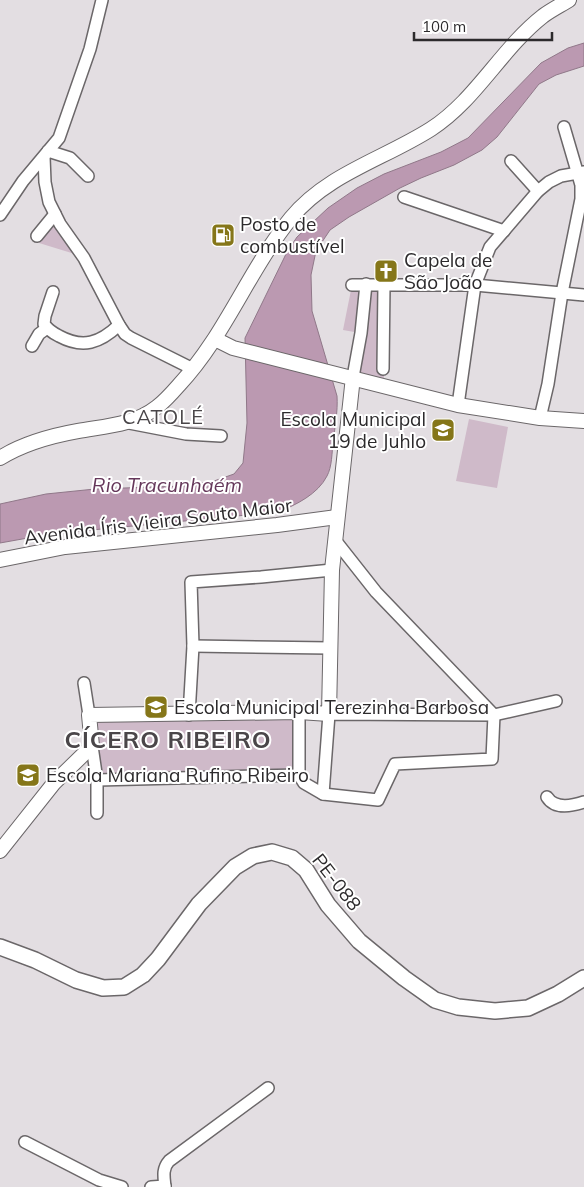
<svg xmlns="http://www.w3.org/2000/svg" width="584" height="1187" viewBox="0 0 584 1187" font-family="Mulish,sans-serif">
<style>
.green{fill:#cfbac9}
.water{fill:#bb99b1;stroke:#907889}
.lines{fill:none;stroke-linecap:round;stroke-linejoin:round}
.minor-casing{stroke:#6b6769;stroke-width:14}
.tertiary-casing{stroke:#6b6769;stroke-width:16}
.secondary-casing{stroke:#6b6769;stroke-width:18}
.minor{stroke:#fff;stroke-width:11}
.tertiary{stroke:#fff;stroke-width:14}
.secondary{stroke:#fff;stroke-width:15}
.labels{text-anchor:middle;stroke-width:4;stroke-linejoin:round;paint-order:stroke}
.poi-label{font-size:19px;fill:#2c2a2c;stroke:#fff;text-anchor:start}
.street-label{font-size:19px;fill:#2c2a2c;stroke:#fff}
.neighbourhood-label{font-size:20px;letter-spacing:1px;fill:#4a4649;stroke:#fff}
.water-label{font-size:20px;font-style:italic;fill:#65375a;stroke:#fff}
.district-label{font-size:24px;font-weight:bold;letter-spacing:1px;fill:#4a4649;stroke:#fff}
</style>
<rect width="100%" height="100%" fill="#e3dee2"/>
<g class="green">
<polygon points="52,223 78,255 39,243"/>
<polygon points="384,284 384,384 353,376 360,333 343,330 352,285"/>
<polygon points="469,419 508,427 497,488 456,481"/>
<polygon points="299,712 296,769 103,777 92,746 89,715"/>
</g>
<path class="water" d="M584,43V66L556,75L539,84L497,137L482,150L454,165L421,178L400,188L349,217L330,230L316,251L311,275L312,311L337,396C338,411 335,426 333,442C332,452 332,467 327,476C318,494 296,505 278,512L50,534L0,543V504L46,494L95,489L183,486L214,481L234,474L243,463L247,423L245,338L287,252L297,237L328,208L357,188L384,174L441,152L468,138L541,63L568,48Z"/>
<g class="lines">
<g class="minor-casing">
<g id="minor">
<polyline points="48,151 70,158 88,176"/>
<polyline points="44,157 45,182 49,202 60,224 84,258 119,325 125,334 131,338 193,369"/>
<polyline points="511,161 538,191"/>
<polyline points="404,197 504,231"/>
<polyline points="0,215 23,181 59,138 90,49 102,0"/>
<polyline points="37,236 55,214"/>
<polyline points="352,285 475,285 584,295"/>
<path d="M53,292L45,316L44,324C48,330 53,333 59,336C83,349 100,343 119,325"/>
<polyline points="32,346 39,334 47,328"/>
<polyline points="383,369 384,284"/>
<polyline points="353,377 361,333 366,284"/>
<polyline points="458,405 475,285 490,247 538,191 549,182 561,176 584,172"/>
<polyline points="540,418 548,384 562,293 581,199 581,185 564,127"/>
<polyline points="129,423 186,434 221,436"/>
<polyline points="193,646 330,648"/>
<polyline points="84,683 89,715"/>
<polyline points="299,712 299,775 304,783 323,794 378,800 395,764 492,759 494,715 376,592 335,540"/>
<polyline points="189,715 193,646 191,582 261,577 332,570"/>
<polyline points="92,746 97,780 97,813"/>
<polyline points="97,780 299,775"/>
<polyline points="323,794 329,714 494,715 556,701"/>
<path d="M547,797C555,810 572,806 584,802"/>
<polyline points="25,1142 99,1180 122,1187"/>
<polyline points="151,1187 165,1186"/>
<path d="M165,1187C164,1177 162,1169 169,1161L268,1088"/>
</g>
</g>
<g class="tertiary-casing">
<g id="tertiary">
<polyline points="215,339 233,348 458,405 540,418 584,421"/>
<path d="M0,458C24,443 50,436 78,431C106,426 134,425 157,407C165,401 172,393 179,385C225,336 248,271 291,218C327,174 384,159 431,129C476,100 501,49 543,16C551,10 561,5 569,0"/>
<polyline points="0,560 65,547 277,525 337,517"/>
<polyline points="0,851 54,783 92,746 89,715 299,712 329,714 332,570 353,377"/>
</g>
</g>
<g class="secondary-casing">
<polyline id="secondary" points="0,947 35,960 76,980 103,988 124,987 143,975 158,959 199,904 235,867 253,856 272,852 292,858 306,870 328,905 359,941 404,978 435,1000 458,1007 495,1011 528,1008 558,994 584,978"/>
</g>
<use href="#minor" class="minor"/>
<use href="#tertiary" class="tertiary"/>
<use href="#secondary" class="secondary"/>
</g>
<defs>
<g id="fuel-square" transform="scale(1.25)"><rect x="-9" y="-9" width="18" height="18" rx="4" fill="#857619" stroke="#fff"/><path d="M-5.5-6h7V0h2V4h1.3V-2.5L3-4.5l.8-.8L6-3V5H2.5V1h-1V6h-7ZM-4.2-4.7v3.2H.2V-4.7Z" fill="#fff"/></g>
<g id="church-square" transform="scale(1.25)"><rect x="-9" y="-9" width="18" height="18" rx="4" fill="#857619" stroke="#fff"/><path d="M-1.2-6h2.4v3.5h3.3v2.4h-3.3V6h-2.4V-.1h-3.3v-2.4h3.3Z" fill="#fff"/></g>
<g id="school-square" transform="scale(1.25)"><rect x="-9" y="-9" width="18" height="18" rx="4" fill="#857619" stroke="#fff"/><path d="M0-5L7-2L0 1L-7-2ZM-4 1L0 2.5L4 1V4Q0 6-4 4Z" fill="#fff"/></g>
</defs>
<g fill-rule="evenodd">
<use href="#fuel-square" x="223" y="235"/>
<use href="#church-square" x="386" y="271"/>
<use href="#school-square" x="443" y="430"/>
<use href="#school-square" x="156" y="707"/>
<use href="#school-square" x="28" y="775"/>
</g>
<g class="labels">
<g class="poi-label">
<text x="240" y="231">Posto de<tspan x="240" dy="22">combustível</tspan></text>
<text x="404" y="267">Capela de<tspan x="404" dy="22">São João</tspan></text>
<text x="426" y="426" text-anchor="end">Escola Municipal<tspan x="426" dy="22">19 de Juhlo</tspan></text>
<text x="174" y="714">Escola Municipal Terezinha Barbosa</text>
<text x="46" y="782">Escola Mariana Rufino Ribeiro</text>
</g>
<g class="street-label">
<text transform="translate(158 521) rotate(-7)" y="7">Avenida Íris Vieira Souto Maior</text>
<text transform="translate(337 882) rotate(52)" y="7">PE-088</text>
</g>
<g class="neighbourhood-label">
<text x="163" y="424">CATOLÉ</text>
</g>
<g class="water-label">
<text x="167" y="492">Rio Tracunhaém</text>
</g>
<g class="district-label">
<text x="168" y="748">CÍCERO RIBEIRO</text>
</g>
</g>
<path d="M414 32v8h138v-8" fill="none" stroke="#2c2a2c" stroke-width="2.5"/>
<text x="422" y="32" font-size="15" fill="#2c2a2c" stroke="#ffffff" stroke-width="4" paint-order="stroke">100 m</text>
</svg>
